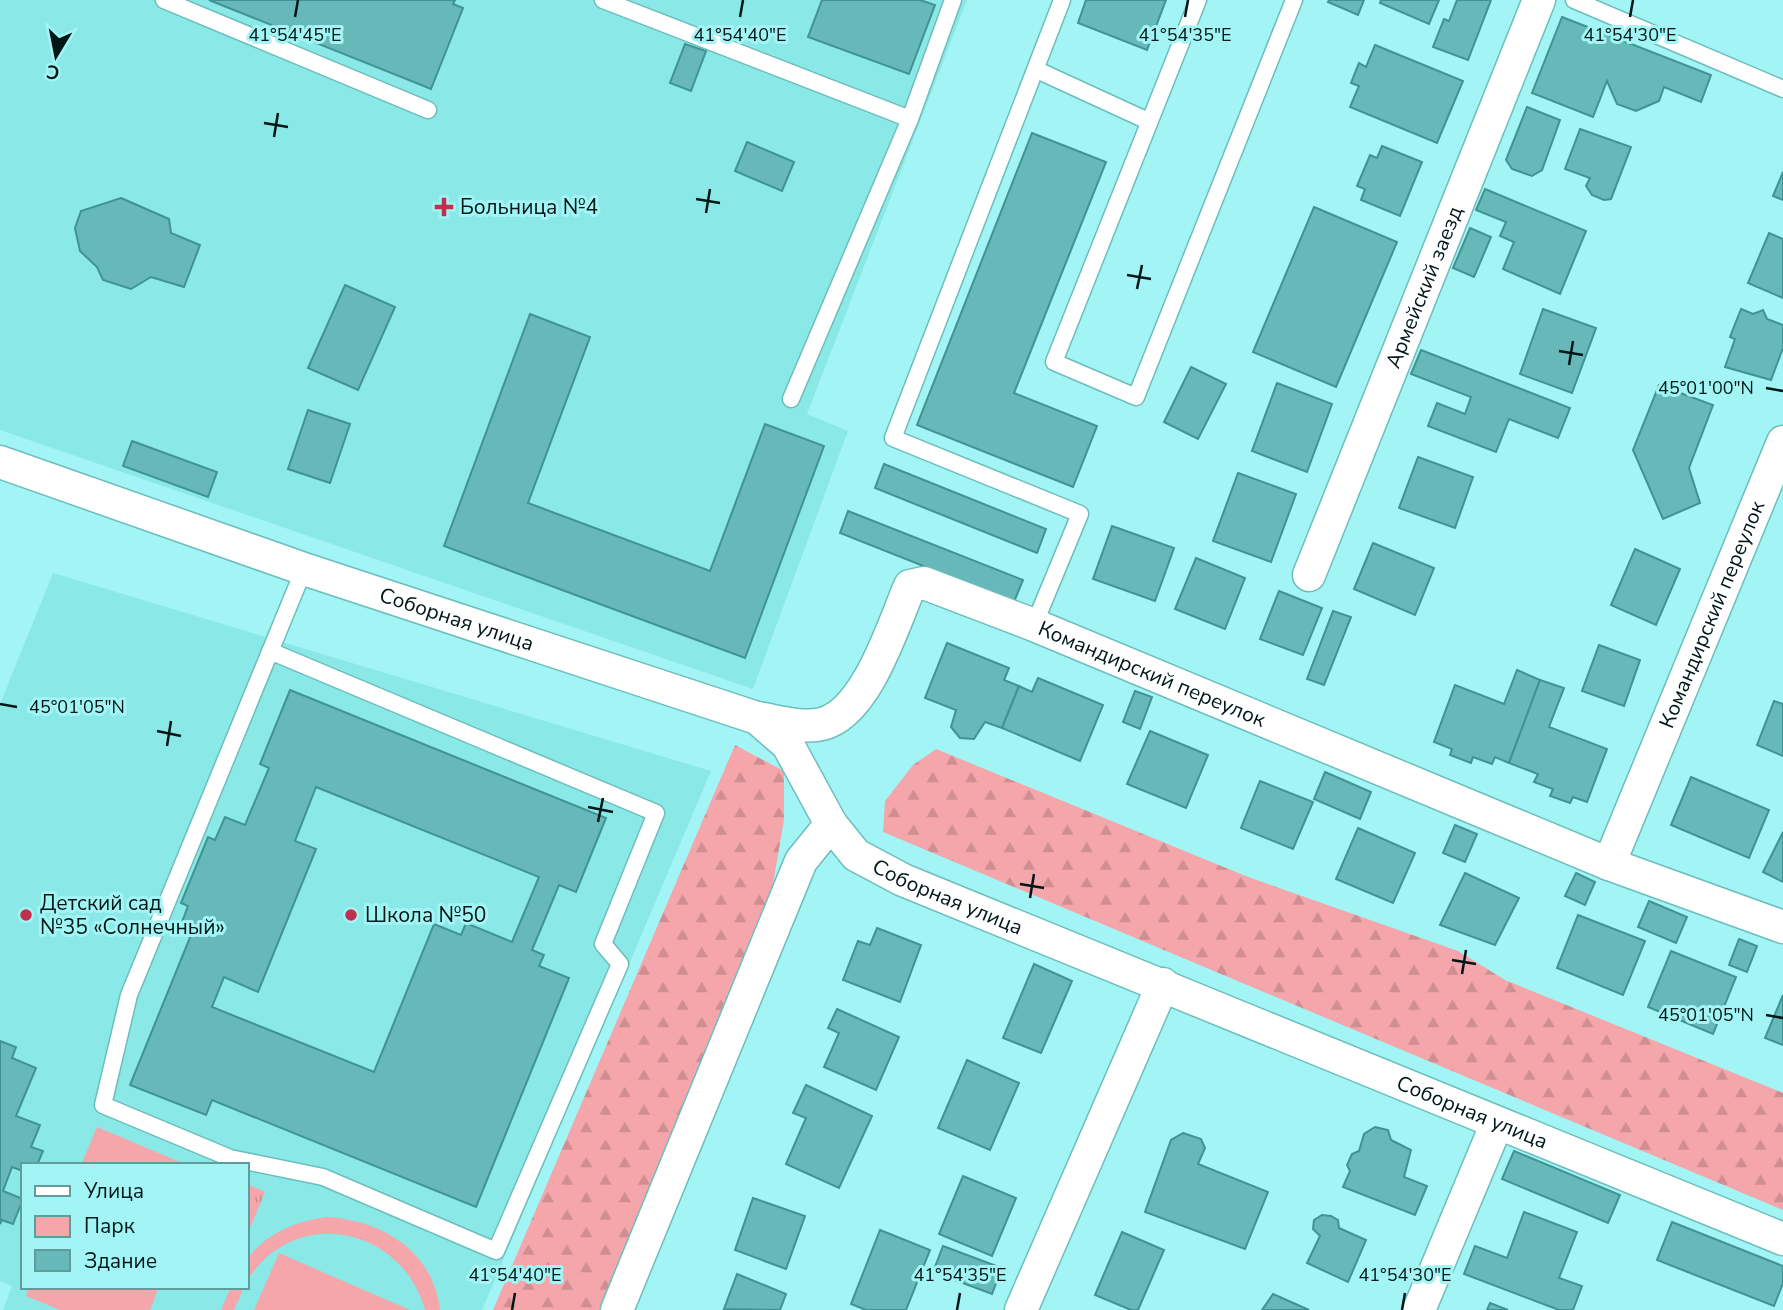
<svg xmlns="http://www.w3.org/2000/svg" width="1783" height="1310" viewBox="0 0 1783 1310" font-family="'Nunito Sans',sans-serif">
<style>
.built{fill:#8ae8e7;fill-rule:evenodd}
.green{fill:#f5a6ab}
.forest{fill:url(#forest-firs)}
.park{fill:url(#park-tufts)}
.building{fill:#67b9b9;stroke:#409393;stroke-width:2;fill-rule:evenodd}
.lines{fill:none;stroke-linecap:round;stroke-linejoin:round}
.service-casing{stroke:#6cbebd;stroke-width:19}
.minor-casing{stroke:#6cbebd;stroke-width:35}
.service{stroke:#fff;stroke-width:16}
.minor{stroke:#fff;stroke-width:32}
.ticks{fill:none;stroke:#001718;stroke-width:2.5}
.poi-dot{fill:#c02f4b;stroke:#a2f5f4;stroke-width:2.5}
.labels{text-anchor:middle;stroke-width:6;stroke-linejoin:round;paint-order:stroke}
.poi-label{font-size:21px;fill:#001718;stroke:#a2f5f4;text-anchor:start}
.street-label{font-size:21px;fill:#001718;stroke:#a2f5f4}
.ticks-label{font-size:18px;text-anchor:middle;fill:#001718;stroke:#a2f5f4;stroke-width:6;stroke-linejoin:round;paint-order:stroke}
</style>
<defs>
<pattern id="forest-firs" width="22" height="20" patternUnits="userSpaceOnUse" patternTransform="scale(1.75)"><rect width="22" height="20" fill="#f5a6ab"/><path d="M5 1l3.5 6h-7zM16 11l3.5 6h-7z" fill="#d08e92"/></pattern>
<pattern id="park-tufts" width="24" height="20" patternUnits="userSpaceOnUse" patternTransform="scale(1.75)"><rect width="24" height="20" fill="#f5a6ab"/><path d="M3 7l-1-3M5 7V3M7 7l1-3M15 17l-1-3M17 17v-4M19 17l1-3" fill="none" stroke="#d08e92"/></pattern>
</defs>
<rect width="100%" height="100%" fill="#a2f5f4"/>
<g class="built">
<polygon points="0,0 967,0 807,414 848,431 753,689 0,430"/>
<path d="M53,573L711,771L482,1310H3L12,1286L0,1281V704ZM23,1165H247V1287H23Z"/>
</g>
<g class="green">
<polygon points="97,1127 187,1165 81,1165"/>
<path d="M326,1217C381,1220 433,1250 440,1310H425C402,1226 294,1204 247,1281V1259C267,1233 294,1222 326,1217Z"/>
<polygon points="279,1253 410,1310 254,1310"/>
<polygon points="29,1287 159,1287 150,1310 60,1310 26,1296"/>
<polygon points="231,1287 244,1287 234,1310 221,1310"/>
</g>
<g class="forest">
<polygon points="735,745 784,771 784,820 770,901 602,1310 493,1310"/>
<polygon points="936,749 1248,877 1458,951 1505,980 1783,1093 1783,1210 883,832 885,801 913,765"/>
</g>
<polygon class="park" points="247,1184 265,1192 247,1235"/>
<g class="building">
<polygon points="209,0 455,0 453,4 463,8 431,89"/>
<polygon points="822,0 920,0 935,5 909,74 808,37"/>
<polygon points="1086,0 1166,0 1147,50 1078,23"/>
<polygon points="1329,0 1364,0 1358,15 1328,2"/>
<polygon points="1381,0 1439,0 1429,24 1380,3"/>
<polygon points="1457,0 1491,0 1468,60 1433,47 1444,19 1449,21"/>
<polygon points="1562,17 1711,75 1701,102 1664,87 1659,101 1636,111 1617,104 1607,81 1593,117 1532,93"/>
<polygon points="685,44 706,51 691,91 670,83"/>
<polygon points="1375,45 1463,81 1437,143 1350,107 1359,86 1351,83 1359,63 1366,67"/>
<polygon points="1527,107 1560,120 1542,170 1532,176 1512,169 1506,160"/>
<polygon points="1580,129 1631,147 1611,199 1604,200 1592,195 1586,186 1590,178 1565,169"/>
<polygon points="1032,133 1106,162 1014,393 1097,426 1073,487 917,425"/>
<polygon points="747,142 794,162 782,191 735,171"/>
<polygon points="1382,146 1422,162 1400,216 1361,200 1365,189 1357,186 1370,155 1377,158"/>
<polygon points="1783,172 1783,200 1773,196"/>
<polygon points="1485,189 1586,231 1560,294 1503,269 1514,242 1500,236 1506,222 1476,210"/>
<polygon points="121,198 169,219 171,233 200,245 184,287 151,277 131,289 103,280 97,267 80,251 75,228 81,211"/>
<polygon points="1314,207 1397,242 1336,387 1253,352"/>
<polygon points="1470,228 1491,237 1474,277 1453,268"/>
<polygon points="1769,233 1783,239 1783,298 1748,283"/>
<polygon points="345,285 395,307 358,390 308,368"/>
<polygon points="1543,309 1596,328 1572,393 1520,374"/>
<polygon points="1741,309 1753,314 1763,310 1767,319 1783,325 1783,348 1771,380 1725,367 1735,339 1730,337"/>
<polygon points="530,314 590,337 528,503 710,571 765,424 824,446 745,658 444,546"/>
<polygon points="1421,350 1570,408 1558,438 1509,419 1496,452 1428,426 1437,403 1465,414 1471,397 1411,374"/>
<polygon points="1191,367 1226,384 1198,439 1164,422"/>
<polygon points="1277,383 1332,404 1307,472 1252,451"/>
<polygon points="1659,385 1713,405 1689,468 1700,503 1663,519 1633,450"/>
<polygon points="308,410 350,424 330,483 288,469"/>
<polygon points="132,441 217,472 208,497 123,466"/>
<polygon points="1418,457 1473,477 1455,528 1399,508"/>
<polygon points="884,464 1046,529 1037,553 875,488"/>
<polygon points="1238,473 1296,494 1271,562 1213,541"/>
<polygon points="848,511 1023,580 1014,602 840,533"/>
<polygon points="1112,526 1174,548 1155,601 1093,579"/>
<polygon points="1373,543 1434,568 1415,615 1354,589"/>
<polygon points="1635,549 1680,569 1656,625 1611,605"/>
<polygon points="1196,558 1245,578 1225,629 1175,609"/>
<polygon points="1279,591 1322,608 1303,655 1260,639"/>
<polygon points="1333,611 1351,617 1324,685 1307,679"/>
<polygon points="947,643 1009,668 1004,680 1019,686 1002,728 985,722 974,739 960,738 951,727 956,710 925,698"/>
<polygon points="1599,645 1640,660 1624,706 1582,691"/>
<polygon points="1517,670 1540,680 1509,763 1495,757 1492,764 1473,757 1471,763 1450,755 1452,749 1434,742 1455,685 1504,704"/>
<polygon points="1038,678 1103,705 1080,761 1002,728 1019,686 1032,692"/>
<polygon points="1540,680 1564,688 1549,727 1607,749 1587,802 1573,797 1570,803 1550,796 1553,789 1534,782 1538,774 1509,763"/>
<path d="M290,690L606,818L576,892L559,885L532,950L544,955L539,966L569,978L476,1207L212,1100L206,1115L130,1085L191,935L179,930L188,906L181,903L208,837L215,840L225,817L245,825L269,768L260,764ZM316,787L539,877L512,942L466,923L461,935L434,924L374,1072L212,1007L224,977L258,992L316,849L295,841Z"/>
<polygon points="1135,691 1152,697 1140,729 1123,722"/>
<polygon points="1774,701 1783,704 1783,756 1757,745"/>
<polygon points="1150,731 1208,755 1186,808 1127,784"/>
<polygon points="1325,772 1371,792 1360,819 1314,799"/>
<polygon points="1691,777 1769,810 1749,858 1671,825"/>
<polygon points="1260,781 1313,802 1293,849 1241,828"/>
<polygon points="1455,825 1477,834 1465,862 1443,853"/>
<polygon points="1358,828 1415,853 1393,903 1336,879"/>
<polygon points="1783,832 1783,882 1763,872"/>
<polygon points="1465,873 1519,898 1495,945 1440,925"/>
<polygon points="1576,873 1595,882 1585,905 1565,896"/>
<polygon points="1649,901 1687,917 1676,943 1638,927"/>
<polygon points="1578,915 1645,941 1623,995 1557,968"/>
<polygon points="877,928 921,945 900,1002 843,980 858,941 870,945"/>
<polygon points="1739,939 1757,946 1747,972 1729,965"/>
<polygon points="1671,951 1736,977 1713,1034 1648,1007"/>
<polygon points="1034,964 1072,981 1041,1053 1003,1038"/>
<polygon points="1783,995 1783,1045 1765,1038"/>
<polygon points="837,1009 899,1037 876,1090 824,1067 839,1033 828,1028"/>
<polygon points="0,1041 16,1047 12,1058 36,1068 16,1116 40,1125 31,1147 43,1151 37,1165 23,1165 23,1171 12,1167 3,1191 23,1199 13,1224 2,1220 0,1224"/>
<polygon points="967,1060 1019,1083 990,1150 938,1128"/>
<polygon points="806,1085 872,1116 839,1188 786,1164 806,1118 793,1113"/>
<polygon points="1375,1127 1388,1130 1391,1140 1411,1150 1404,1177 1427,1186 1415,1215 1343,1187 1350,1171 1347,1165 1352,1154 1359,1151 1364,1134"/>
<polygon points="1183,1133 1201,1139 1205,1148 1198,1164 1268,1192 1245,1249 1145,1212 1171,1140"/>
<polygon points="1514,1151 1620,1195 1608,1223 1502,1179"/>
<polygon points="963,1176 1016,1198 992,1256 939,1234"/>
<polygon points="753,1198 805,1216 786,1269 735,1250"/>
<polygon points="1524,1212 1577,1232 1559,1278 1582,1286 1573,1310 1559,1310 1464,1274 1475,1246 1507,1258"/>
<polygon points="1322,1215 1331,1216 1338,1220 1339,1228 1366,1240 1348,1282 1307,1263 1320,1236 1313,1229 1314,1220"/>
<polygon points="1672,1222 1783,1266 1783,1283 1774,1306 1657,1260"/>
<polygon points="880,1230 930,1250 906,1310 866,1310 851,1304"/>
<polygon points="1122,1232 1164,1250 1138,1310 1131,1310 1095,1295"/>
<polygon points="943,1246 1002,1268 992,1294 933,1272"/>
<polygon points="737,1274 786,1294 780,1310 724,1309"/>
<polygon points="1273,1294 1309,1310 1262,1310"/>
<polygon points="1490,1303 1508,1310 1487,1310"/>
</g>
<g class="lines">
<g class="service-casing">
<g id="service">
<polyline points="164,0 428,110"/>
<polyline points="603,0 910,119"/>
<polyline points="1198,0 1054,362 1136,397 1294,0"/>
<polyline points="1574,0 1783,89"/>
<polyline points="1037,70 1148,121"/>
<polyline points="791,399 910,119 953,0"/>
<polyline points="1034,625 1080,514 893,438 1062,0"/>
<polyline points="270,651 656,813 603,944 620,964 496,1251 323,1177 230,1158 103,1105 129,995 304,569"/>
</g>
</g>
<g class="minor-casing">
<g id="minor">
<path id="s1" d="M0,462L304,569L757,718L788,745L831,824L856,855L903,880L1783,1239"/>
<path id="s2" d="M1309,575L1539,0"/>
<path id="s3" d="M757,718C777,721 802,729 822,724C867,713 893,625 910,586L924,583L1034,625L1609,864L1783,927"/>
<path id="s4" d="M1609,864L1783,442"/>
<polyline points="617,1310 801,861 831,824"/>
<polyline points="1021,1310 1163,984"/>
<polyline points="1419,1310 1497,1123"/>
</g>
</g>
<use href="#service" class="service"/>
<use href="#minor" class="minor"/>
</g>
<path class="ticks" d="M295,17L298,0M740,17L743,0M1185,17L1188,0M1630,17L1633,0M264,123L288,127M274,137L278,113M696,199L720,203M706,213L710,189M1127,275L1151,279M1137,289L1142,265M1559,351L1583,355M1569,365L1573,341M1766,388L1783,391M0,704L17,707M157,731L181,736M167,746L171,721M588,807L613,812M598,822L603,798M1020,884L1044,888M1030,898L1034,874M1452,960L1476,964M1462,974L1466,950M1766,1015L1783,1018M512,1310L515,1293M957,1310L960,1293M1402,1310L1405,1293"/>
<g class="poi-dot">
<path d="M440.5 196.5h7v7h7v7h-7v7h-7v-7h-7v-7h7z"/>
<circle cx="26" cy="915" r="7"/>
<circle cx="351" cy="915" r="7"/>
</g>
<g class="labels">
<g class="poi-label">
<text x="460" y="214">Больница №4</text>
<text x="40" y="910">Детский сад<tspan x="40" dy="24">№35 «Солнечный»</tspan></text>
<text x="365" y="922">Школа №50</text>
</g>
<g class="street-label">
<text dy="7" stroke="none"><textPath href="#s2" startOffset="310">Армейский заезд</textPath></text>
<text dy="7" stroke="none"><textPath href="#s4" startOffset="270">Командирский переулок</textPath></text>
<text dy="7" stroke="none"><textPath href="#s1" startOffset="483">Соборная улица</textPath></text>
<text dy="7" stroke="none"><textPath href="#s3" startOffset="494">Командирский переулок</textPath></text>
<text dy="7" stroke="none"><textPath href="#s1" startOffset="1071">Соборная улица</textPath></text>
<text dy="7" stroke="none"><textPath href="#s1" startOffset="1638">Соборная улица</textPath></text>
</g>
</g>
<g class="ticks-label">
<text x="295" y="41">41°54'45"E</text>
<text x="740" y="41">41°54'40"E</text>
<text x="1185" y="41">41°54'35"E</text>
<text x="1630" y="41">41°54'30"E</text>
<text x="1706" y="394">45°01'00"N</text>
<text x="77" y="713">45°01'05"N</text>
<text x="1706" y="1021">45°01'05"N</text>
<text x="515" y="1281">41°54'40"E</text>
<text x="960" y="1281">41°54'35"E</text>
<text x="1405" y="1281">41°54'30"E</text>
</g>
<rect x="21" y="1163" width="228" height="126" fill="#a2f5f4" stroke="#619c9c" stroke-width="2"/>
<rect x="35" y="1186" width="35" height="10" fill="#ffffff" stroke="#619c9c" stroke-width="2"/>
<text x="84" y="1198" font-size="21" fill="#001718">Улица</text>
<rect x="35" y="1216" width="35" height="21" fill="#f5a6ab" stroke="#619c9c" stroke-width="2"/>
<text x="84" y="1233" font-size="21" fill="#001718">Парк</text>
<rect x="35" y="1250" width="35" height="21" fill="#67b9b9" stroke="#619c9c" stroke-width="2"/>
<text x="84" y="1268" font-size="21" fill="#001718">Здание</text>
<g transform="translate(56 56) rotate(190)" stroke="#a2f5f4" stroke-width="5" paint-order="stroke">
<path d="M0-5L12 26L0 18L-12 26Z" fill="#001718"/>
<text y="-10" font-size="19" font-weight="bold" text-anchor="middle" fill="#001718">С</text>
</g>
</svg>
